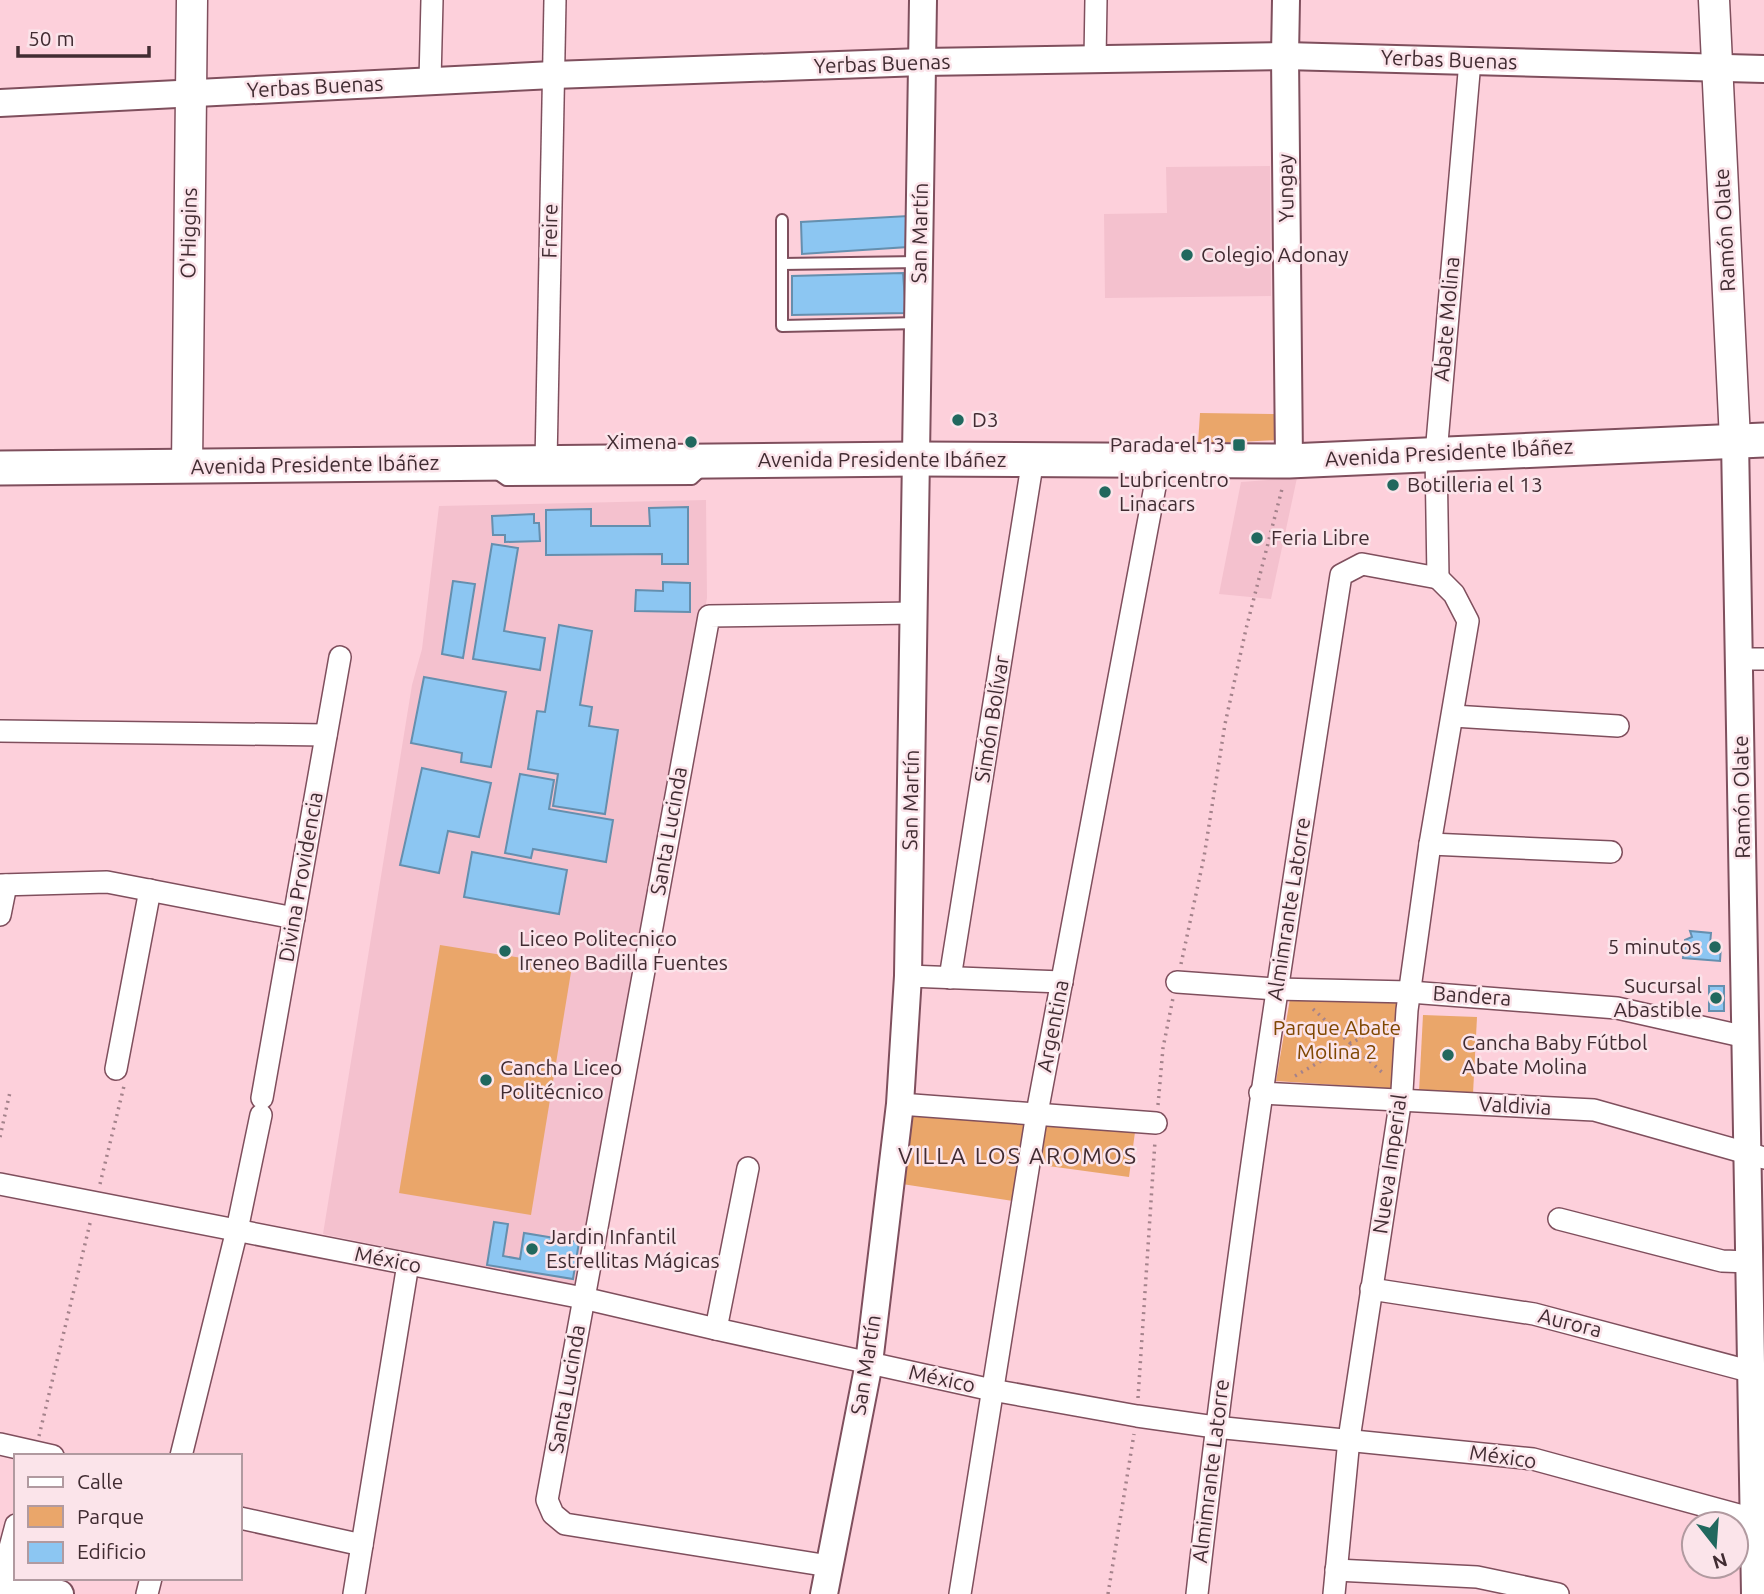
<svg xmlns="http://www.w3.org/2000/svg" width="1764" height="1594" viewBox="0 0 1764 1594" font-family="Ubuntu,sans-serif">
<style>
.built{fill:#f4c1ce}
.green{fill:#eaa66a}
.building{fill:#8cc6f2;stroke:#658fae;stroke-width:2}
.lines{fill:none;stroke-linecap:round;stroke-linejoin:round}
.service-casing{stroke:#7f4f5d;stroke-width:14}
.minor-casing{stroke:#7f4f5d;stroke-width:24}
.tertiary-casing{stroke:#7f4f5d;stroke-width:30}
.secondary-casing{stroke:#7f4f5d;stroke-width:33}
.primary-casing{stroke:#7f4f5d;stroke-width:37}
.path{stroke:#a4828b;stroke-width:3.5;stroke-dasharray:2 5;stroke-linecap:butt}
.service{stroke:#fff;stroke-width:10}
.minor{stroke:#fff;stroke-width:21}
.tertiary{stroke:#fff;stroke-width:26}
.secondary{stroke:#fff;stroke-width:30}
.primary{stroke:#fff;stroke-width:33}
.poi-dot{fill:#21685e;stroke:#fbe4ea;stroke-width:2.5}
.labels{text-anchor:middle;stroke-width:5;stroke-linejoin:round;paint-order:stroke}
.street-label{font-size:21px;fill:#412c32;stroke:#fbe4ea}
.poi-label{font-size:21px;fill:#412c32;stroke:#fbe4ea;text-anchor:start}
.park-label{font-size:21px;fill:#7f4701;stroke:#fbe4ea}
.neighbourhood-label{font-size:23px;letter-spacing:2px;fill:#412c32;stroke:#fbe4ea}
</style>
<rect width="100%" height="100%" fill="#fdd0db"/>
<g class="built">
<polygon points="1270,166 1271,296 1105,298 1104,214 1167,213 1166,167"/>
<polygon points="1297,478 1271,599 1219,594 1241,482"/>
<polygon points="706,500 707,598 589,1232 576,1286 323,1234 412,685 422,649 439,506"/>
</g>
<g class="green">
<polygon points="1200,413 1278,414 1278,440 1198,444"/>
<polygon points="440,945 572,966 531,1215 399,1193"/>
<polygon points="1291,993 1408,996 1396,1089 1276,1081"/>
<polygon points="1423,1015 1477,1017 1473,1094 1419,1092"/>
<polygon points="908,1109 1135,1132 1129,1177 1019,1162 1013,1201 902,1184"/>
</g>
<g class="building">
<polygon points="908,216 908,247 802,254 801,222"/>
<polygon points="903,273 906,313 792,315 792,276"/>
<polygon points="688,507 688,564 662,564 662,554 546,555 546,510 591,509 591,526 650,526 649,508"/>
<polygon points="534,514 534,523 539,523 540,541 505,542 505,535 493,535 492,516"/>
<polygon points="492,544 518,548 504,631 545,638 540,670 473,659"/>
<polygon points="453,581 475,584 463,658 442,654"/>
<polygon points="663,582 690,583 690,612 635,611 636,590 663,591"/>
<polygon points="559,625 592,631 580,705 592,707 589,726 618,730 605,814 553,806 558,774 528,769 537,711 545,712"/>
<polygon points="424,677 506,692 491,767 461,762 462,753 411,743"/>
<polygon points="422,768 491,783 479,837 448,831 439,873 400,865"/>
<polygon points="520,774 554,780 549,809 613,820 606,862 533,849 531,858 505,853"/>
<polygon points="472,852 567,870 559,914 464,897"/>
<polygon points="1690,931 1711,933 1710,944 1721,945 1720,961 1683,958 1685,940 1692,937"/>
<rect x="1709" y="986" width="15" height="25"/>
<polygon points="494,1222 508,1224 503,1256 520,1259 524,1233 579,1242 573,1279 487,1265"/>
</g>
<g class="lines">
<g class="service-casing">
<g id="service">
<polyline points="782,220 782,326 919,323"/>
<polyline points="782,264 919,262"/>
<polyline points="496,473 506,480 692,479 704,468"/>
</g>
</g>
<g class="minor-casing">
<g id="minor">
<polyline points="1095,59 1096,0"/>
<polyline points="430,81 432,0"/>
<polyline points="546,463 555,0"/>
<polyline points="1438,578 1436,454 1470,61"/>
<polyline points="1739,659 1764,659"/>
<polyline points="1453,716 1618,726"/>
<polyline points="0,731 326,735"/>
<polyline points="1430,844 1611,852"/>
<polyline points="0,885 107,882 294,918"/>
<polyline points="0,915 6,885"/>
<polyline points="908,976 1062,982"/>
<polyline points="950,978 1033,459"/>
<polyline points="1177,982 1276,989 1410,992 1617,1008 1746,1037"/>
<polyline points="116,1069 150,890"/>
<polyline points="1260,1093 1594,1110 1764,1158"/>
<polyline points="262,1098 340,657"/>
<polyline points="900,1104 1156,1123"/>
<polyline points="0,1184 583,1298 716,1329 992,1390 1137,1416 1215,1427 1533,1459 1764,1522"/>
<polyline points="1559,1219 1722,1261 1750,1262"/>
<polyline points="1371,1289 1534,1314 1764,1375"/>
<polyline points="716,1329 748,1168"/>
<polyline points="0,1444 53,1456"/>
<polyline points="181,1456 237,1230 261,1115"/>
<polyline points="240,1518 362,1545"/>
<polyline points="829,1566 565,1524 553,1514 547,1500 709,616 914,613"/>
<polyline points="1336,1570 1477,1577 1558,1594"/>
<polyline points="0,1585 16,1525"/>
<polyline points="147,1594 151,1578"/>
<polyline points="354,1594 408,1264"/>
<polyline points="960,1594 1037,1113 1160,460"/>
<path d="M1197,1594C1235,1253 1288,914 1341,575L1362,564L1438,578"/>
<polyline points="1334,1594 1349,1439 1402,1091 1407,1010 1430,844 1468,621 1454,594 1438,578"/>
</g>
</g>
<g class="tertiary-casing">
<g id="tertiary">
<polyline points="1286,0 1285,56 1289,461"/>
<polyline points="0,103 553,75 922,62 1285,56 1764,69"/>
<polyline points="1735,440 1755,1594"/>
<polyline points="0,1580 60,1594"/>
<polyline points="824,1594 869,1363 900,1104 908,976 923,0"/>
</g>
</g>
<g class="secondary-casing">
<g id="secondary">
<polyline points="1714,0 1735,440"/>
<polyline points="187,467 192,0"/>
</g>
</g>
<g class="primary-casing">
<polyline id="primary" points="0,468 917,459 1289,461 1764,440"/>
</g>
<g class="path">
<polyline points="1181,964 1204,857 1225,724 1246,629 1283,485"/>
<polyline points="1313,1009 1385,1075"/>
<polyline points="1295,1076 1388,1022"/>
<polyline points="1158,1105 1163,1048 1173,998"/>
<polyline points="0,1137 10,1092"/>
<polyline points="100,1184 124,1086"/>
<polyline points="1138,1398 1155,1141"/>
<polyline points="39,1436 91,1219"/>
<polyline points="1108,1594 1134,1434"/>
</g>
<use href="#service" class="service"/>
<use href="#minor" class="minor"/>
<use href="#tertiary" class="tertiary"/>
<use href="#secondary" class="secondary"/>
<use href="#primary" class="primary"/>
</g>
<g class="poi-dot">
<circle cx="1187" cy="255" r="7"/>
<circle cx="958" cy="420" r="7"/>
<circle cx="691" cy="442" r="7"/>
<rect x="1232" y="438" width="14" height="14" rx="3.5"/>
<circle cx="1393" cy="485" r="7"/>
<circle cx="1105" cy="492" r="7"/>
<circle cx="1257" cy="538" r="7"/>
<circle cx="1715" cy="947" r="7"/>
<circle cx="505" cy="951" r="7"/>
<circle cx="1716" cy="998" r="7"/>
<circle cx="1448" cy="1055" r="7"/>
<circle cx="486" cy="1080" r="7"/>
<circle cx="532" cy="1249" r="7"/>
</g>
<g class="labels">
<g class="street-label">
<text transform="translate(1449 60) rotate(2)" y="7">Yerbas Buenas</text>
<text transform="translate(882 64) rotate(-2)" y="7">Yerbas Buenas</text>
<text transform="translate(315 87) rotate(-3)" y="7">Yerbas Buenas</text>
<text transform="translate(1286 188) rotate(-91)" y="7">Yungay</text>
<text transform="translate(1725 230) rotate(-93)" y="7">Ramón Olate</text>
<text transform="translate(550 231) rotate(-89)" y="7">Freire</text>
<text transform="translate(189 233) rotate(-89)" y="7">O'Higgins</text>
<text transform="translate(920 233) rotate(-89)" y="7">San Martín</text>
<text transform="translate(1447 319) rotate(-85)" y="7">Abate Molina</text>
<text transform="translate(1449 453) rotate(-3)" y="7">Avenida Presidente Ibáñez</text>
<text x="882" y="467">Avenida Presidente Ibáñez</text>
<text transform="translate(315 465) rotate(-1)" y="7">Avenida Presidente Ibáñez</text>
<text transform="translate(992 719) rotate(-81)" y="7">Simón Bolívar</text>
<text transform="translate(1742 797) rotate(-91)" y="7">Ramón Olate</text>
<text transform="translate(911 800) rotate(-89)" y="7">San Martín</text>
<text transform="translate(669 831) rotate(-80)" y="7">Santa Lucinda</text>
<text transform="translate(301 877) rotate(-80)" y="7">Divina Providencia</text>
<text transform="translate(1289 909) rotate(-81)" y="7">Almimrante Latorre</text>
<text transform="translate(1472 996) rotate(4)" y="7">Bandera</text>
<text transform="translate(1053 1026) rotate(-79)" y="7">Argentina</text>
<text transform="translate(1515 1106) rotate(3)" y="7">Valdivia</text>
<text transform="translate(1390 1164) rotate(-82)" y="7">Nueva Imperial</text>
<text transform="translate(388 1260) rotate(11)" y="7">México</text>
<text transform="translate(1570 1323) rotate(14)" y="7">Aurora</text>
<text transform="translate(866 1365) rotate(-81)" y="7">San Martín</text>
<text transform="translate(942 1379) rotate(12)" y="7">México</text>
<text transform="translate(567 1389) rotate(-80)" y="7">Santa Lucinda</text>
<text transform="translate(1503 1457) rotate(8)" y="7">México</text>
<text transform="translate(1211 1471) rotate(-83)" y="7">Almimrante Latorre</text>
</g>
<g class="poi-label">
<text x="1201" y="262">Colegio Adonay</text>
<text x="972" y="427">D3</text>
<text x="677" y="449" text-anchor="end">Ximena</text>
<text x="1225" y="452" text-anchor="end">Parada el 13</text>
<text x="1119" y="487">Lubricentro<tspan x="1119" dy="24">Linacars</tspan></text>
<text x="1407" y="492">Botilleria el 13</text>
<text x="1271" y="545">Feria Libre</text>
<text x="519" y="946">Liceo Politecnico<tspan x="519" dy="24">Ireneo Badilla Fuentes</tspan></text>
<text x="1701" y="954" text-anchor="end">5 minutos</text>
<text x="1702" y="993" text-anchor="end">Sucursal<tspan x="1702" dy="24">Abastible</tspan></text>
<text x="1462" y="1050">Cancha Baby Fútbol<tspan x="1462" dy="24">Abate Molina</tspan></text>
<text x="500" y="1075">Cancha Liceo<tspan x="500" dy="24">Politécnico</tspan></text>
<text x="546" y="1244">Jardin Infantil<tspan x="546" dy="24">Estrellitas Mágicas</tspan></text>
</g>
<g class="park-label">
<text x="1337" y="1035">Parque Abate<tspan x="1337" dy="24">Molina 2</tspan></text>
</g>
<g class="neighbourhood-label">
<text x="1018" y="1164">VILLA LOS AROMOS</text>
</g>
</g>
<rect x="14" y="1454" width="228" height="126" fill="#fbe4ea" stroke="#b19aa0" stroke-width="2"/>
<rect x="28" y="1477" width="35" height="10" fill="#ffffff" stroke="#b19aa0" stroke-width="2"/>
<text x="77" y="1489" font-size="21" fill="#412c32">Calle</text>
<rect x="28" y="1506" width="35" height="21" fill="#eaa66a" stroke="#b19aa0" stroke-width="2"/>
<text x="77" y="1524" font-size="21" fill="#412c32">Parque</text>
<rect x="28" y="1542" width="35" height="21" fill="#8cc6f2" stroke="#b19aa0" stroke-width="2"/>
<text x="77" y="1559" font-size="21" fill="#412c32">Edificio</text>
<g transform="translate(1715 1545) rotate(163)"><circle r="33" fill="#fbe4ea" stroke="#b19aa0" stroke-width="2"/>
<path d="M0-5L12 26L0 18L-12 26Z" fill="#21685e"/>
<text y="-10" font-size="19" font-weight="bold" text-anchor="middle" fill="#412c32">N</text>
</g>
<path d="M18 46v10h131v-10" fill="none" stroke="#412c32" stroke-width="3.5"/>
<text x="28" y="46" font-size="21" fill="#412c32" stroke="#fbe4ea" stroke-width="5" paint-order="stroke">50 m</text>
</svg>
